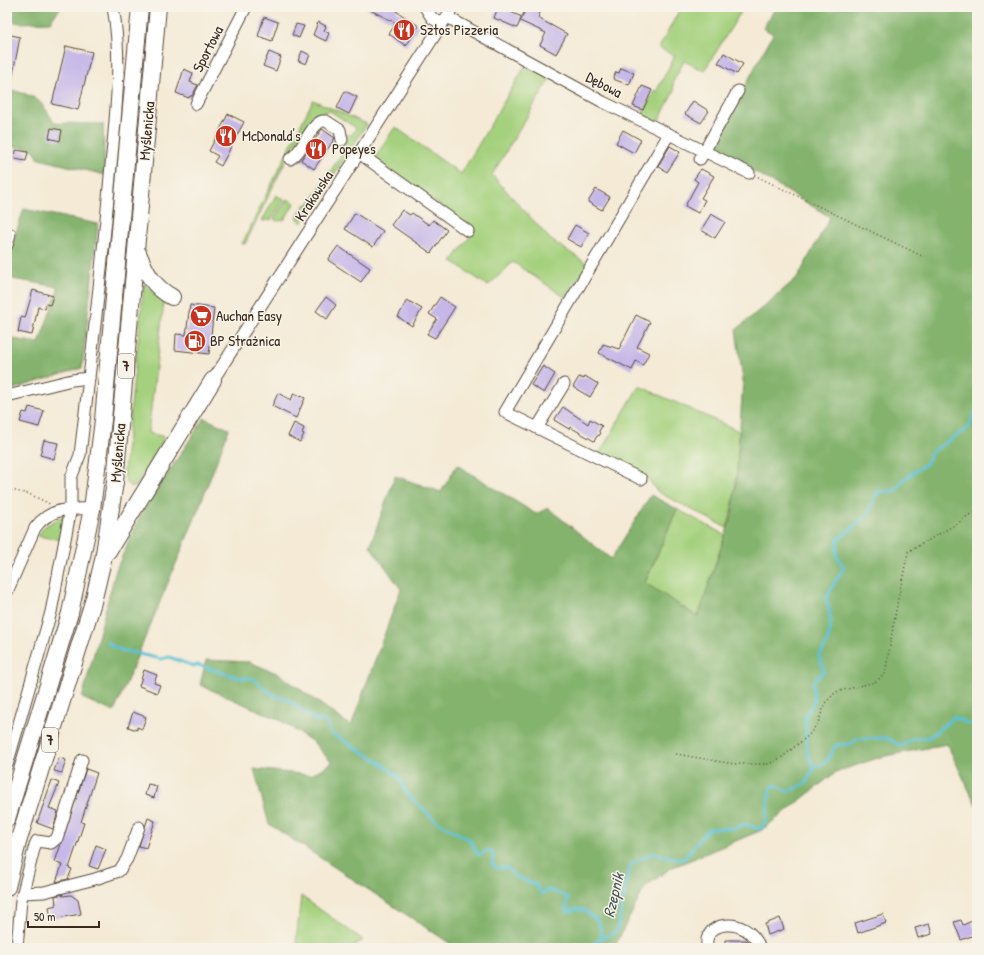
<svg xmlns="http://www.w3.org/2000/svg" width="984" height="955" viewBox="0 0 984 955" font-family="'Patrick Hand',sans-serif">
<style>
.green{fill:#a5d17e;stroke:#707e4e}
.forest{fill:#84b36d;stroke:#606e46}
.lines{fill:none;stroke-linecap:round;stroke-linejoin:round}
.stream{stroke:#5ac1d7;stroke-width:3}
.building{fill:#c5b7e8}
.minor-casing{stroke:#574739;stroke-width:13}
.highway-casing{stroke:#574739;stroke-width:18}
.path{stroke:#574739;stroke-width:1.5;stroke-dasharray:1 3;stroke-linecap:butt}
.minor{stroke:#fff;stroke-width:11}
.highway{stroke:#fff;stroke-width:16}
.labels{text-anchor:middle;stroke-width:3;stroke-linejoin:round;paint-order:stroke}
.shield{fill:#f7f3e8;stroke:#73665b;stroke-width:1}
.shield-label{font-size:14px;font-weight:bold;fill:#3b2a1e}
.poi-label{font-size:15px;fill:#3b2a1e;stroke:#f7f3e8;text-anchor:start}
.street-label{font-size:15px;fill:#3b2a1e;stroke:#f7f3e8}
.water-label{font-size:16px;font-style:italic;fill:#445756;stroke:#f7f3e8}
</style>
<rect width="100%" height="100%" fill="#f7f3e8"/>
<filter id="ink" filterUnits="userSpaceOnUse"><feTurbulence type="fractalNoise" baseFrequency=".025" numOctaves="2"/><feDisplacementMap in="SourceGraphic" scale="8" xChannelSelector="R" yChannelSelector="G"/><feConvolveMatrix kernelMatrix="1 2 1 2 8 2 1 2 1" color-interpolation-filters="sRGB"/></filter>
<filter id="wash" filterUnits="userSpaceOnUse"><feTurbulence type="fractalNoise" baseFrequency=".012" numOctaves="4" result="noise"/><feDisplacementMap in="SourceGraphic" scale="16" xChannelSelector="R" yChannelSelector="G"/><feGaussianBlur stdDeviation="0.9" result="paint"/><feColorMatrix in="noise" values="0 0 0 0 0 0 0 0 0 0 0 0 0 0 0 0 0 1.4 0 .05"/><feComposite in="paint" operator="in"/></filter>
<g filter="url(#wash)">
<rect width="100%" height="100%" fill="#f4ead5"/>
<g class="green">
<polygon points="681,7 744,7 704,71 684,61 673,82 674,91 658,122 642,115 654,91 657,90 675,56 659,48"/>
<polygon points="527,63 551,77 492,175 551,240 588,264 566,298 513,262 488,286 452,261 475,230 374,159 395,127 461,174"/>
<polygon points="313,100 367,124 302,223 298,219 298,215 302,208 307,211 308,209 303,206 310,203 342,153 341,148 347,134 351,136 356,128 330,111 315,114 288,156 245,244 242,244"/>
<polygon points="276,195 284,200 271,220 262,221"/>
<polygon points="287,199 295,203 284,220 277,221 274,219"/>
<polygon points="144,283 164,302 148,433 165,437 140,482 137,486 132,487 126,483 124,472"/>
<path d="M639,386L739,431C737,463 737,497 727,528L658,492L648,479L599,454Z"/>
<polygon points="677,509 725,535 698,617 645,583"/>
<polygon points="65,515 62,540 38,536 45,526"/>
<polygon points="301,896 363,940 351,948 306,948 296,942"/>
</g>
<g class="forest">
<polygon points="7,7 61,7 50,22 20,23 7,21"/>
<polygon points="776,7 977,7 977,807 947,744 881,757 836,772 762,830 671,868 645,887 614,948 457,948 269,824 254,769 310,775 332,763 313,742 278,719 200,685 206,660 249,662 279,674 351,726 401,589 370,546 395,476 441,492 457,465 536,514 548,508 611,559 651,495 677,509 645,583 698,617 732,515 737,474 743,380 736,330 798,277 830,217 762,176 711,149 773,34 763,28"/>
<path d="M7,89C35,96 40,97 54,123L103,124L105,175L39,159L33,149L7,146Z"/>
<polygon points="24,209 98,224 82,368 7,391 7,338 39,343 59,287 7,278 7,259"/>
<polygon points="204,418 229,429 195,518 114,712 82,698 116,570 141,514"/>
</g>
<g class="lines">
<g class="stream">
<path d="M108,642L112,646L122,650L161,659L169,657L193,666L198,665L240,678H252L276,697L287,699L315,720L326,721L332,734L378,761L399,777L406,793L436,821L470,840L477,853L480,855L488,850L494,854L492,864C497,869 499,869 506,867L516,877L535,884L542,894L546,890C551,890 564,895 568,898L566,909L568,912L577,909L584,910L599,922L602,937"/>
<path d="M814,768L807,752L805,717L814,702L813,682L824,671L819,656C833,638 833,620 826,599L836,580L844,568L836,554L838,540L866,516L877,492L895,491L904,479L927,463L932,452L969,427L977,408"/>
<path d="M591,948C595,937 610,938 617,930L629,870L632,863L653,853L683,860L708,829L736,828L745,824L760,829L766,822L770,789L776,785L788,792L806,783L814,768L828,760L836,745L851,744L857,739L887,738L901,746L913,739L930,737L954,717L969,724L977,725"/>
</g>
</g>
<g id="blocks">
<g class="building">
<polygon points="364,7 398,7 396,11 419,26 406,46 389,34 396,23"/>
<polygon points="498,7 522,17 517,28 494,18"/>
<polygon points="527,7 540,12 538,18 567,34 556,54 540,45 546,33 520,21"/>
<polygon points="264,17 278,22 272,41 258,36"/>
<polygon points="318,22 326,26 324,31 329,33 326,41 313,35"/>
<polygon points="296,24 304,26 299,38 292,35"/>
<polygon points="7,34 20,37 11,84 7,83"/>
<polygon points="66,46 92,52 78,110 52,104"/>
<polygon points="302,51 310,55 306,64 298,61"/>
<polygon points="269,52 281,57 276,71 263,66"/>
<polygon points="724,53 743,64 737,74 718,63"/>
<polygon points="621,68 634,73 629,85 613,79 616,72 619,73"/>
<polygon points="184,69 193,73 190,82 198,85 192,96 190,96 189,98 176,93"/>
<polygon points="642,86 652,90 643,110 633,106"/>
<polygon points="345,91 357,97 349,114 337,108"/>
<polygon points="693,101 709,111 701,123 685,114"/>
<polygon points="228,114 244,122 221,166 214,162 218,156 209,151"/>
<polygon points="51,128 62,130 60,141 49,138"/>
<polygon points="322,129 335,138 314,169 301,160"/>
<polygon points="623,130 641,140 634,153 616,143"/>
<polygon points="670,146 680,152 667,172 658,166"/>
<polygon points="16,150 28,152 26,161 15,159"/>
<polygon points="701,169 714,176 701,198 705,200 698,213 685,206 698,182 694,179"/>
<polygon points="596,189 610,197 602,210 588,202"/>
<polygon points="402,210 410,215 412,213 429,225 433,220 447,230 431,253 391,225"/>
<polygon points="355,213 383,231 373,247 345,229"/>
<polygon points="711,214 725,222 715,238 701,230"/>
<polygon points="575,225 589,233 581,247 567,239"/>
<polygon points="338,246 370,268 361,282 328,260"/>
<polygon points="33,290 53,296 50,305 46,304 45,309 38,307 32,335 18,332 21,317 25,318"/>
<polygon points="326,297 336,305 327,319 316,311"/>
<polygon points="440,297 455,307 435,338 427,334 437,319 429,314"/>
<polygon points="407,300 422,309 412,326 398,317"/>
<polygon points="190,305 214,308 209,354 175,350 176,334 186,335"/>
<polygon points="636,315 650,322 637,347 649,353 643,365 636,361 632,370 599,353 603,344 619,349"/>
<polygon points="543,366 555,374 544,393 531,385"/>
<polygon points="585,376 598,384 590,397 573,387 579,377 584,379"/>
<polygon points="278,393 291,400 294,393 305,398 296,418 272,406"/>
<polygon points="29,407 44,411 39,427 20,422 23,412 27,413"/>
<polygon points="563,407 588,424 590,419 602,426 599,431 600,435 597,436 594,441 570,427 569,429 554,420"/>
<polygon points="294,423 304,428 302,433 304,434 300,442 288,436"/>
<polygon points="44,440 58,443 54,459 40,455"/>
<polygon points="144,670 157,675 154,683 160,685 157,693 139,686"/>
<polygon points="133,712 146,717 142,729 137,727 137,730 128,727"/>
<polygon points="59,758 66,760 62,773 54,771"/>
<polygon points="86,769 97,773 81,822 84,823 69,868 72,869 68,879 56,882 62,865 55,862"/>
<polygon points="52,780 59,783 49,808 58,811 53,829 37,823"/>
<polygon points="148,784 157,786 154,798 145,795"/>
<polygon points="148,818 155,821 146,848 139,846"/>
<polygon points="96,845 106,849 98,869 89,866"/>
<polygon points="63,894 62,896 71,895 78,900 81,914 51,919 49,907 56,905 55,896"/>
<polygon points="883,914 886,923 858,933 855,923"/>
<polygon points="780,918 784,929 768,935 765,924"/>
<polygon points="961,920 963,925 972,921 977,934 961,940 954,922"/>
<polygon points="929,924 932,934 918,938 915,928"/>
<polygon points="725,940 746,940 750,945 725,948"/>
</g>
</g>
</g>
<g filter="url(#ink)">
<use href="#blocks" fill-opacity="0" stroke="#574739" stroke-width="1"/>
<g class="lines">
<g class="minor-casing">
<g id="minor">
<polyline points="425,7 432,18 442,24"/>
<polyline points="447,17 603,102 749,173"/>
<polyline points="196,104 246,7"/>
<polyline points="359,153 468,231"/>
<path d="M290,159C304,151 308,127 322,121H326L340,130L342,140"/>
<polyline points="700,159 738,91"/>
<polyline points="7,245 10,234"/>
<polyline points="213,380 453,7"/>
<polyline points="7,396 72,380 89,378"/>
<polyline points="537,428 564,384"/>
<polyline points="641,479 505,412 669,134"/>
<path d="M7,592L35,528C49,508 70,508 92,509"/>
<path d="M7,765L51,612L71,508V478L80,455C91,362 102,269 110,176C115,119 123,63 113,7"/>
<polyline points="23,893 44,892 95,879 119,871 127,859 139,827"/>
<polyline points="17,948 21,900 35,845 37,841 51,843 57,838 82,760"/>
<path d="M708,948C699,923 746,912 760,948"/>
</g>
</g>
<g class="highway-casing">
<g id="highway">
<path d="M138,253C146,272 153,287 172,297"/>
<polyline points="108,551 213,380"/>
<polyline points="7,819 70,613 92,509 103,420 140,7"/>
<polyline points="7,887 18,842 93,602 103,560 115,482 158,7"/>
</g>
</g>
<g class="path">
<polyline points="758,177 924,257"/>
<polyline points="7,489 29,494 50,504"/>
<polyline points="676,754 734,764 769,764 782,757 808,736 818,723 825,703 836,692 875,682 885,674 898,599 908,552 958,523 977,509"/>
</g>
<use href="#minor" class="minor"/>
<use href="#highway" class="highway"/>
</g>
</g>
<defs>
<g id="restaurant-disc" transform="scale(1.15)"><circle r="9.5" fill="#c8321e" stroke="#f7f3e8"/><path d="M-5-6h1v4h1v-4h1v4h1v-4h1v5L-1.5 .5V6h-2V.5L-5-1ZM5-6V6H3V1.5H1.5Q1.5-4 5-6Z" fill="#fff"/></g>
<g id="supermarket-disc" transform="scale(1.15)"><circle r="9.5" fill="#c8321e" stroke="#f7f3e8"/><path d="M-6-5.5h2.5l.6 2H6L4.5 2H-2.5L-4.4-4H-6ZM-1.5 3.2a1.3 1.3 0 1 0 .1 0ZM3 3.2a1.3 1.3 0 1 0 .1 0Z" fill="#fff"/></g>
<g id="fuel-disc" transform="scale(1.15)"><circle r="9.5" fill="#c8321e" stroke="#f7f3e8"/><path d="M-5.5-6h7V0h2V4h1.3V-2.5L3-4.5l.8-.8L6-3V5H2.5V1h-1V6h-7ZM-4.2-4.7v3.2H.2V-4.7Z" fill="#fff"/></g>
</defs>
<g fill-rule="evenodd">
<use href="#restaurant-disc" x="404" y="30"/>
<use href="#restaurant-disc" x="226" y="136"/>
<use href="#restaurant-disc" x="316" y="149"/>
<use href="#supermarket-disc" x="201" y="316"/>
<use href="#fuel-disc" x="195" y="341"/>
</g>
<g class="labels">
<g class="shield">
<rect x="118" y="354" width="16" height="24" rx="3"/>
<rect x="42" y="728" width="16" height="24" rx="3"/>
</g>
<g class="shield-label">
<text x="126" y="371">7</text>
<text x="50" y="745">7</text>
</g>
<g class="poi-label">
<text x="420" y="35">Sztos Pizzeria</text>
<text x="242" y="141">McDonald's</text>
<text x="332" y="154">Popeyes</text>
<text x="216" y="321">Auchan Easy</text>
<text x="210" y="346">BP Strażnica</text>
</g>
<g class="street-label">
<text transform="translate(208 49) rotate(-63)" y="5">Sportowa</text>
<text transform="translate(604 85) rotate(28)" y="5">Dębowa</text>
<text transform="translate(147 131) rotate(-85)" y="5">Myślenicka</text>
<text transform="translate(314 196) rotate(-57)" y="5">Krakowska</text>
<text transform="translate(118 453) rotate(-85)" y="5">Myślenicka</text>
</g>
<g class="water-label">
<text transform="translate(613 895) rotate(-77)" y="6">Rzepnik</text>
</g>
</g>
<rect width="984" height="955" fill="none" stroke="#f7f3e8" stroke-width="24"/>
<path d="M28 921v6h71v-6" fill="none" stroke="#3b2a1e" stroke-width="2"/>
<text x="34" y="921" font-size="12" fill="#3b2a1e" stroke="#f7f3e8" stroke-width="3" paint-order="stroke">50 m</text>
</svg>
